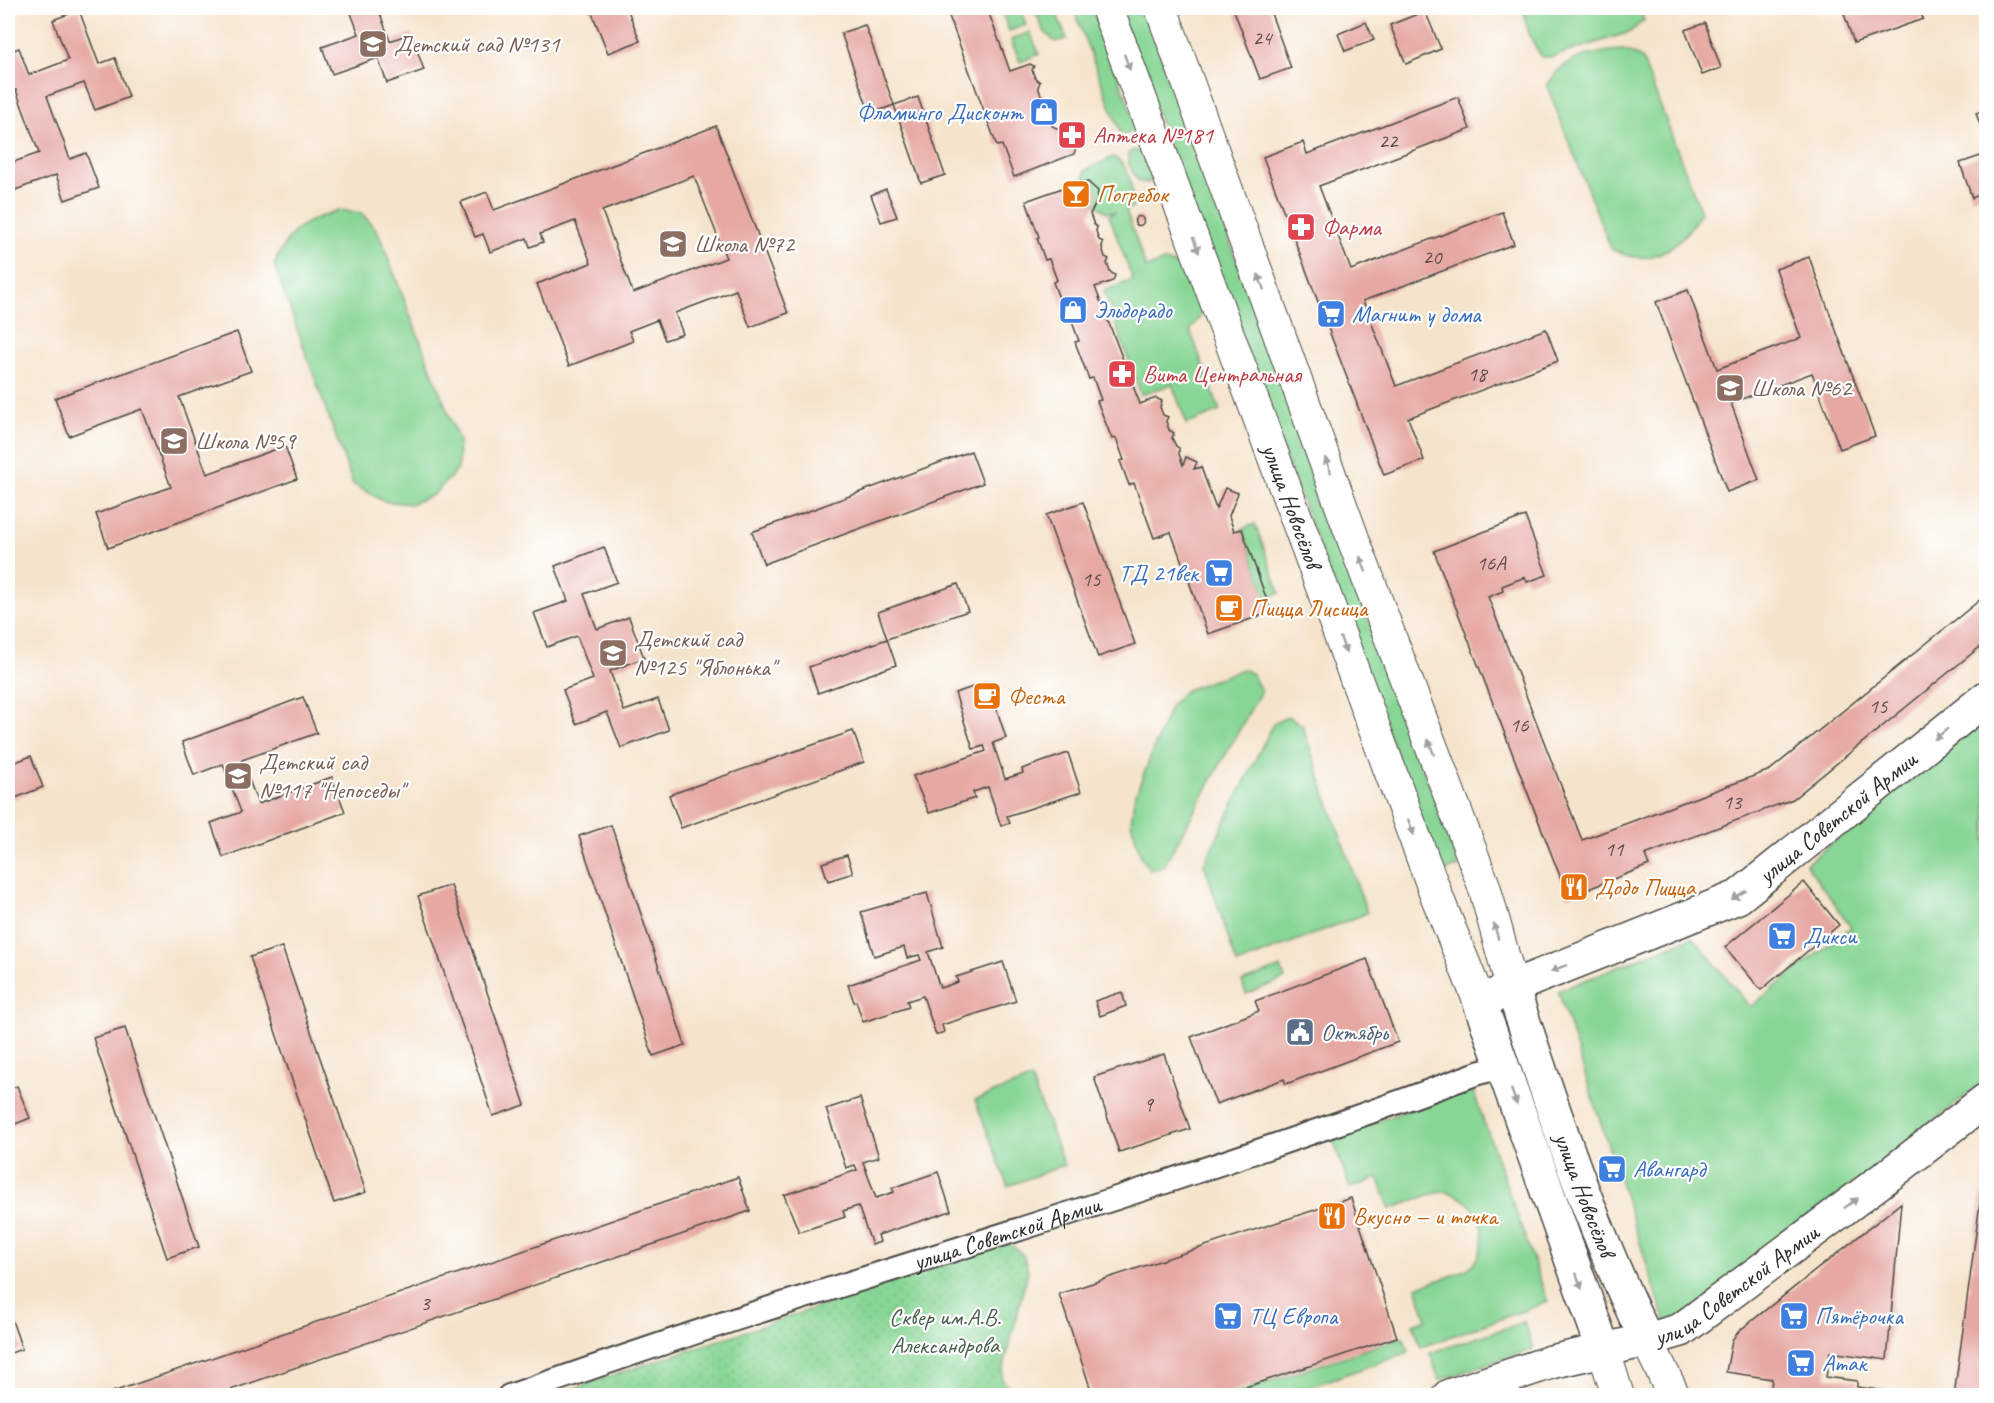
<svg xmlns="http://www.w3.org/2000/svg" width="1994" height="1403" viewBox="0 0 1994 1403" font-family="Caveat,sans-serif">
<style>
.green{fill:#88d695;stroke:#5a8060;stroke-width:1.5}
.park{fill:url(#park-dots);stroke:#5a8060;stroke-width:1.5}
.building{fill:#e6a8a3;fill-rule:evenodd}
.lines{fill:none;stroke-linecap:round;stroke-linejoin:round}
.street-casing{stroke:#494743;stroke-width:26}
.secondary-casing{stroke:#494743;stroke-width:34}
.primary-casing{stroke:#494743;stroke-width:36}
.street{stroke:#fff;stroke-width:22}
.secondary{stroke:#fff;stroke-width:32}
.primary{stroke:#fff;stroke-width:33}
.oneway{fill:#a0a0a0}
.labels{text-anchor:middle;stroke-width:4.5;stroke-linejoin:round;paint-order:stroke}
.number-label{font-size:21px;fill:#5a4a49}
.education-label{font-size:24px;fill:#785e54;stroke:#fff;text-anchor:start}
.shop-label{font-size:24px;fill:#366cbe;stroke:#fff;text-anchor:start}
.health-label{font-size:24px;fill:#be3a42;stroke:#fff;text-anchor:start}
.food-label{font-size:24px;fill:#c56008;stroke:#fff;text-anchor:start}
.street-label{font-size:24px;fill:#2b2b2b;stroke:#fff}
.service-label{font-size:24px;fill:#4e5e75;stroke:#fff;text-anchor:start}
.park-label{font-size:24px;fill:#475e4b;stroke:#fff}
</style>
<defs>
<pattern id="park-dots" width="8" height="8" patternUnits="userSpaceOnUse" patternTransform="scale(1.5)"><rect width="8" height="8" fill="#88d695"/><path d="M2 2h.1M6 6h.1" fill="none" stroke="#76b881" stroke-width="1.8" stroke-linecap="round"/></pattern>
</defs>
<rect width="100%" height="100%" fill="#fff"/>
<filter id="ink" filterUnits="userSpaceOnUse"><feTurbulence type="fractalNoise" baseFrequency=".0167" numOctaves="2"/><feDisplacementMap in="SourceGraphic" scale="12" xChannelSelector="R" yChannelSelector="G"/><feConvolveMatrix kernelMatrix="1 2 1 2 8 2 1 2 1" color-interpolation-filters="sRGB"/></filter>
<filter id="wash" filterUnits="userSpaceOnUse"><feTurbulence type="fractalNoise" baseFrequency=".008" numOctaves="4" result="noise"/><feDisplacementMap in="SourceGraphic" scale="24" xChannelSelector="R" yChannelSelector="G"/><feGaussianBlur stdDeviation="1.35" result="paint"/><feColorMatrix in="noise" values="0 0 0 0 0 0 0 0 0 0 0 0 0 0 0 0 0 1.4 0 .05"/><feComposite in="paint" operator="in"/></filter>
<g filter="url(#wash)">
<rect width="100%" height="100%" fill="#f5e4cc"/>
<g class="green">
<polygon points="1014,8 1020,8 1026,25 1009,31 1002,12"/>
<polygon points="1034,8 1054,8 1067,39 1055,42 1044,31"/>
<path d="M1073,8H1093L1137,127C1132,132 1128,135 1121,134Z"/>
<polygon points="1118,8 1144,8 1459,867 1440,872"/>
<path d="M1531,8H1639L1644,20L1630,32L1552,57H1542C1534,46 1524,26 1525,12Z"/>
<polygon points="1030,32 1039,54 1020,62 1011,40"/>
<path d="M1624,50L1642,58L1701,212C1686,237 1663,264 1629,256C1623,255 1617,251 1611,249L1547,86C1551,81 1554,74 1559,70C1575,55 1604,51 1624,50Z"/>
<path d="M1134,150L1145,152L1156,176L1148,183L1138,181C1133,173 1126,163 1129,153Z"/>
<path d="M1113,157C1131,164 1132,189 1134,206L1126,210L1146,268L1164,261L1194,270L1208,306L1190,330L1220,411L1187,424L1172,384L1141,395L1104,291L1133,280L1109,215L1116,212H1107L1095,204L1097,191L1092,184L1084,181L1085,170Z"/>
<path d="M339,210L361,213L377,230L459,441L458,469L433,495L410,504L383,501L353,484L274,265C292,226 300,224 339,210Z"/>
<polygon points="1255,524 1280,593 1266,598 1242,529"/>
<polygon points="1243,669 1252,674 1261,691 1163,867 1150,870 1141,857 1131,822 1134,799 1171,705 1184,691"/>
<polygon points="1288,716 1302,725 1367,913 1237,964 1204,864 1273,724"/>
<polygon points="1986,718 1986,1080 1679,1320 1666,1323 1558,991 1693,937 1750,1007 1851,927 1806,864"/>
<polygon points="1281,967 1285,979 1246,994 1242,982"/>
<polygon points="1031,1079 1064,1165 1008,1186 975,1100"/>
<path d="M1472,1088L1548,1302L1421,1347L1413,1324L1427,1319L1416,1287C1430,1282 1462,1275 1472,1265C1489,1246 1485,1215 1464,1200C1458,1196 1450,1191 1443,1192C1432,1192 1402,1205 1390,1209L1378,1178L1350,1188L1332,1137Z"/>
<polygon points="1524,1322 1533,1349 1439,1380 1430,1353"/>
<polygon points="1403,1337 1409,1352 1287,1395 1230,1395"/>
</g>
<polygon class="park" points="1009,1243 1023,1255 1028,1271 1001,1378 1016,1395 551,1396"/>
<g id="blocks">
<g class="building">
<polygon points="349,8 378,8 390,41 411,33 424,70 387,83 378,58 332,74 322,47 359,34"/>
<polygon points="590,8 627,8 640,41 608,53"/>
<polygon points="946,8 987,8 1010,71 1030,64 1034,66 1032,70 1035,78 1040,82 1038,87 1041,95 1045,97 1044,102 1046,110 1051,113 1049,118 1052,126 1061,130 1068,127 1071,129 1077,144 1074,154 1014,177 1002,145 997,146"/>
<polygon points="1233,8 1269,8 1291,68 1260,79"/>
<polygon points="1842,8 1919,8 1923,19 1854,43"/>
<polygon points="79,10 99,64 115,58 129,97 95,110 84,83 47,96 70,159 86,153 99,188 65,200 56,175 10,192 8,185 8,164 39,153 16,90 8,93 8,52 19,48 29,75 68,60 53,20"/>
<polygon points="1425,11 1441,49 1406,64 1390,25"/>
<polygon points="1366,22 1374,40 1345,51 1338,34"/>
<polygon points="1705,23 1721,68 1702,75 1685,30"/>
<polygon points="865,25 894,105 870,114 841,33"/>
<polygon points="918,97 945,175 921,183 894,105"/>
<polygon points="1458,97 1470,129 1319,186 1351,270 1502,212 1514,244 1363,301 1396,386 1546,329 1558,361 1408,418 1424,460 1384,475 1263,157 1303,142 1307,154"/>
<polygon points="1986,110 1986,142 1976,113"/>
<path d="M716,126L788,313L750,327L736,290L675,313L683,334L665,340L657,320L629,331L633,341L569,366L537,284L591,263L575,221L540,234L543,242L530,247L527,238L490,252L483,234L475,237L461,202L487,192L494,210ZM694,176L726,258L633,293L602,211Z"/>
<polygon points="1986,154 1986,192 1972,198 1960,163"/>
<polygon points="1079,182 1088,182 1098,191 1097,201 1090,214 1094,225 1097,227 1096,231 1099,240 1103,242 1102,247 1105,257 1109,259 1107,263 1110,272 1115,275 1113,281 1095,287 1140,404 1156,398 1162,401 1160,407 1163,415 1168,417 1166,421 1169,430 1174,433 1172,438 1176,446 1179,448 1179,454 1183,465 1186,457 1197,462 1194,469 1201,467 1216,509 1225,488 1238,493 1229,516 1234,531 1242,529 1271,612 1208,634 1171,532 1154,538 1134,483 1129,485 1120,461 1124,460 1116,438 1112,439 1097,401 1101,400 1093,378 1089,379 1075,342 1079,341 1071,319 1067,320 1053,282 1057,280 1049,259 1045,260 1037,238 1039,237 1026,201"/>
<polygon points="886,189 897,217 881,222 871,195"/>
<circle cx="1139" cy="221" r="4.5"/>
<polygon points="1809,257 1875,436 1840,449 1812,373 1731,403 1759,480 1727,492 1656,302 1688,290 1717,369 1801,338 1776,269"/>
<polygon points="237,332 251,371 179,397 207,474 285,446 297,479 108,548 96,514 171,487 142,409 69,436 55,398"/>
<polygon points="971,451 983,483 764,564 752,532"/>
<polygon points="1083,502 1135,644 1098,657 1046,515"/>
<polygon points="1525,516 1547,575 1527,582 1525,577 1502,586 1503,591 1488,597 1582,840 1770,770 1986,595 1986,642 1793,799 1645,855 1649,865 1568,897 1434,551"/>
<polygon points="604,547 617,582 584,594 597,629 629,617 644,658 610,671 624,711 658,699 669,730 621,748 607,712 576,724 563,690 593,679 577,636 547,647 534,613 568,601 555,566"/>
<polygon points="958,584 968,611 887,639 878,612"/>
<polygon points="887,639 896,665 818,693 809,667"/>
<polygon points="988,682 1006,738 993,743 1005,779 1023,773 1022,769 1068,753 1081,792 1007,816 1010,823 1001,826 988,787 973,792 975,798 929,813 913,776 986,751 984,746 973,749 955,693"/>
<polygon points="303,697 317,733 242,760 258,804 332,777 345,812 223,857 211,823 241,812 223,764 194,775 182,742"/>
<polygon points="853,731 864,762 681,828 669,795"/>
<polygon points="31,756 43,787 8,801 8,765"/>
<polygon points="611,825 685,1045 653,1056 579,836"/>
<polygon points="847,855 853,873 828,881 822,863"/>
<polygon points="1804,882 1839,925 1761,990 1725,947"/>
<polygon points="451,885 525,1105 493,1116 418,896"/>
<polygon points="927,893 943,947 928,952 940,988 958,982 956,977 1003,962 1016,1001 942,1025 944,1032 936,1035 923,996 907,1001 909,1007 863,1022 856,1001 854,1002 848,985 921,960 919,955 907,958 904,947 874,956 861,912"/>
<polygon points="282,947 366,1192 334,1203 250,957"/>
<polygon points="1367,959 1398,1042 1286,1084 1284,1079 1216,1104 1191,1037 1259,1011 1255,1001"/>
<polygon points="1122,992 1126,1006 1100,1016 1095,1001"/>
<polygon points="125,1028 199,1247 167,1258 93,1038"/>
<polygon points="1164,1054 1190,1129 1119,1152 1094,1077"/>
<polygon points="17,1086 30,1118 8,1127 8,1090"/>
<polygon points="860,1098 879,1157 863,1162 876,1198 894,1192 892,1188 938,1172 951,1211 878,1235 880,1242 872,1245 858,1206 843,1211 845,1217 799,1232 784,1195 857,1170 855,1165 846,1168 826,1109"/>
<polygon points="1985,1166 1986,1396 1954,1396"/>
<polygon points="738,1177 750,1211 213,1396 101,1396"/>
<polygon points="1351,1198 1397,1337 1219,1396 1093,1396 1059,1294"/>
<polygon points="1901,1203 1887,1360 1830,1352 1826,1377 1857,1381 1857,1387 1893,1392 1893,1396 1770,1396 1772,1379 1726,1372 1732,1340 1739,1331"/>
<polygon points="8,1309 22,1349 8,1354"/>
</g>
</g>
</g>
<g filter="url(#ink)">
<use href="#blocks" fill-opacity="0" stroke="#494743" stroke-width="1.5"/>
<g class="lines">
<g class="street-casing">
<g id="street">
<path id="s1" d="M509,1396C603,1364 697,1331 792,1301C1022,1229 1252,1157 1478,1073L1503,1067"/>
</g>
</g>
<g class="secondary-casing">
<g id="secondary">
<path id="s2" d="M1107,8L1437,897L1480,1003"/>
<polyline points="1161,8 1355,544 1484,886 1512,987"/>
<polyline points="1647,1340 1674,1396"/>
<polyline points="1604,1351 1618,1396"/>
</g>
</g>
<g class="primary-casing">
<g id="primary">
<path id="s3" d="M1512,987C1552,1106 1591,1228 1647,1340"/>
<path id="s4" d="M1604,1351L1480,1003L1512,987L1738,897L1986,698"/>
<path id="s5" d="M1449,1396L1551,1362L1647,1340L1681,1330L1894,1171L1986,1100"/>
</g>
</g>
<use href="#street" class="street"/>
<use href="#secondary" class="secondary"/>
<use href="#primary" class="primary"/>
</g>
<defs><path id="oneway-solid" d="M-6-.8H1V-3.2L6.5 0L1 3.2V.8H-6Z" transform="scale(1.5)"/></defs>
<g class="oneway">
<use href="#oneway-solid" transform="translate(1127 62) rotate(70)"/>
<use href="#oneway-solid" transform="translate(1196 245) rotate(70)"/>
<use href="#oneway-solid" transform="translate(1261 282) rotate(-110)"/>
<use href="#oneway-solid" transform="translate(1328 465) rotate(-110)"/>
<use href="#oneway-solid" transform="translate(1363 564) rotate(-111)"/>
<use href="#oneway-solid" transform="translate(1343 645) rotate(70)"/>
<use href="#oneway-solid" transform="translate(1941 734) rotate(141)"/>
<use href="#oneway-solid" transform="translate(1431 747) rotate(-111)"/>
<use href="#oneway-solid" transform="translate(1411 827) rotate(70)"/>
<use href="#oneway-solid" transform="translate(1739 895) rotate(148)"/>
<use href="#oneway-solid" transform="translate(1496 931) rotate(-106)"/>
<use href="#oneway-solid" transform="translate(1559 968) rotate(158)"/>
<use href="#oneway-solid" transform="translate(1514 1097) rotate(70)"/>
<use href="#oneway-solid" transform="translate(1851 1203) rotate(-37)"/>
<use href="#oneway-solid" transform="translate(1579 1281) rotate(70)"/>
</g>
</g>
<defs>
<g id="school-square" transform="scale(1.5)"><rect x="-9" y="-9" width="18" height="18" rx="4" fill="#8d6e63" stroke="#fff"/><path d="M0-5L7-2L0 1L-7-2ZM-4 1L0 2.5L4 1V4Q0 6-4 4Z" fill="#fff"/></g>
<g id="shop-square" transform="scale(1.5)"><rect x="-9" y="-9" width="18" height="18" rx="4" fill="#3f7fe0" stroke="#fff"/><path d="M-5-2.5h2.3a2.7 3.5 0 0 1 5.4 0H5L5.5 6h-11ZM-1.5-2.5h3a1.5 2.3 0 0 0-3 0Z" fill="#fff"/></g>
<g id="pharmacy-square" transform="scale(1.5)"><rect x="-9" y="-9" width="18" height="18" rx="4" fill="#e0444e" stroke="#fff"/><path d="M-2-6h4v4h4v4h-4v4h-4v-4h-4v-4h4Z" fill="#fff"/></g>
<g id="bar-square" transform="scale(1.5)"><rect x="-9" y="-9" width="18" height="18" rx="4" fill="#e8710a" stroke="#fff"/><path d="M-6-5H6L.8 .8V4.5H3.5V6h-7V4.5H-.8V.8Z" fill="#fff"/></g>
<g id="supermarket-square" transform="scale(1.5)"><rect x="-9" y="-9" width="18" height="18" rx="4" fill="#3f7fe0" stroke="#fff"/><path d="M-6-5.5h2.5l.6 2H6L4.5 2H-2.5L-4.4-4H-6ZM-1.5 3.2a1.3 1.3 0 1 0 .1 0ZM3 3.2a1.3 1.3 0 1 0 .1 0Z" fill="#fff"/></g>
<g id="cafe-square" transform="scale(1.5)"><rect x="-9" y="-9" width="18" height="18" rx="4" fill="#e8710a" stroke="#fff"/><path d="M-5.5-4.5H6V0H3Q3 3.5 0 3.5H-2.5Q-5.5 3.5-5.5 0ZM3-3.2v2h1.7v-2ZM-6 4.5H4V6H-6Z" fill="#fff"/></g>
<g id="restaurant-square" transform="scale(1.5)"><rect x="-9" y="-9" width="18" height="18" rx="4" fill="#e8710a" stroke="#fff"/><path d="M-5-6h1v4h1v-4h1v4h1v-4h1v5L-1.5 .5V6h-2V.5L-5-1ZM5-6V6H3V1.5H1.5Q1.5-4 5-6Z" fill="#fff"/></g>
<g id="civic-square" transform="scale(1.5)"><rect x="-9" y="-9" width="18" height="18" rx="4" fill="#5c6f8a" stroke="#fff"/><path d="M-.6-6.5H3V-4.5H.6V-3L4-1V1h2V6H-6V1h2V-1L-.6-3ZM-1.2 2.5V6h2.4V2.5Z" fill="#fff"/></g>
</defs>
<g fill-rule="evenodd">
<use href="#school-square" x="373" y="44"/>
<use href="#shop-square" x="1044" y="112"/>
<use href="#pharmacy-square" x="1072" y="135"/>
<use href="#bar-square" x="1076" y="194"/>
<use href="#pharmacy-square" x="1301" y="227"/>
<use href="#school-square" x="673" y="244"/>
<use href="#shop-square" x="1073" y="310"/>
<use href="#supermarket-square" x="1331" y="314"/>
<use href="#pharmacy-square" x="1122" y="374"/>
<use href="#school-square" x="1730" y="388"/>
<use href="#school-square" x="174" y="441"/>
<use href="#supermarket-square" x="1219" y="573"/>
<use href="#cafe-square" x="1229" y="608"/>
<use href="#school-square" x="613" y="653"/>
<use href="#cafe-square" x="987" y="696"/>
<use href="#school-square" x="238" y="776"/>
<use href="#restaurant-square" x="1574" y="887"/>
<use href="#supermarket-square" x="1782" y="936"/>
<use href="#civic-square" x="1300" y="1032"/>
<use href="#supermarket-square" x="1612" y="1169"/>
<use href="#restaurant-square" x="1332" y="1216"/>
<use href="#supermarket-square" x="1228" y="1316"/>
<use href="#supermarket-square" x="1794" y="1316"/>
<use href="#supermarket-square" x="1801" y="1363"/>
</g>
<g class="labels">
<g class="number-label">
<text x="1262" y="45">24</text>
<text x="1388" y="148">22</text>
<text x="1432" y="264">20</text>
<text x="1477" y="381">18</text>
<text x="1491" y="570">16А</text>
<text x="1091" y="586">15</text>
<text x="1878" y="713">15</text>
<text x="1519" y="732">16</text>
<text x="1732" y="809">13</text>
<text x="1614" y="856">11</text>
<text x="1148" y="1111">9</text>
<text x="425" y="1310">3</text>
</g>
<g class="education-label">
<text x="394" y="52">Детский сад №131</text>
<text x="694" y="252">Школа №72</text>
<text x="1751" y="396">Школа №62</text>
<text x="195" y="449">Школа №59</text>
<text x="634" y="647">Детский сад<tspan x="634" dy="28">№125 "Яблонька"</tspan></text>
<text x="259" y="770">Детский сад<tspan x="259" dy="28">№117 "Непоседы"</tspan></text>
</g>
<g class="shop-label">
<text x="1023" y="120" text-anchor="end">Фламинго Дисконт</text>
<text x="1094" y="318">Эльдорадо</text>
<text x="1352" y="322">Магнит у дома</text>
<text x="1198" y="581" text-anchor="end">ТД 21век</text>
<text x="1803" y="944">Дикси</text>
<text x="1633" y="1177">Авангард</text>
<text x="1249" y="1324">ТЦ Европа</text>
<text x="1815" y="1324">Пятёрочка</text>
<text x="1822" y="1371">Атак</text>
</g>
<g class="health-label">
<text x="1093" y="143">Аптека №181</text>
<text x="1322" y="235">Фарма</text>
<text x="1143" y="382">Вита Центральная</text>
</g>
<g class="food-label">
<text x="1097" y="202">Погребок</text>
<text x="1250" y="616">Пицца Лисица</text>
<text x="1008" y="704">Феста</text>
<text x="1595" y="895">Додо Пицца</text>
<text x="1353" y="1224">Вкусно — и точка</text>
</g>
<g class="street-label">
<text dy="8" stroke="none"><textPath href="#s2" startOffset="531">улица Новосёлов</textPath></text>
<text dy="8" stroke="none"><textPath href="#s4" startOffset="776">улица Советской Армии</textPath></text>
<text dy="8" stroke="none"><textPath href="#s3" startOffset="220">улица Новосёлов</textPath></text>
<text dy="8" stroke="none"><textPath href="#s1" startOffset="524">улица Советской Армии</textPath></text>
<text dy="8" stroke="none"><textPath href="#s5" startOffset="312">улица Советской Армии</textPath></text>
</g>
<g class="service-label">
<text x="1321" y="1040">Октябрь</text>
</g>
<g class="park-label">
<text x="945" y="1325">Сквер им.А.В.<tspan x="945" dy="28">Александрова</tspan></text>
</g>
</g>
<rect width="1994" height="1403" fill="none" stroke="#fff" stroke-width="30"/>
</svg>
